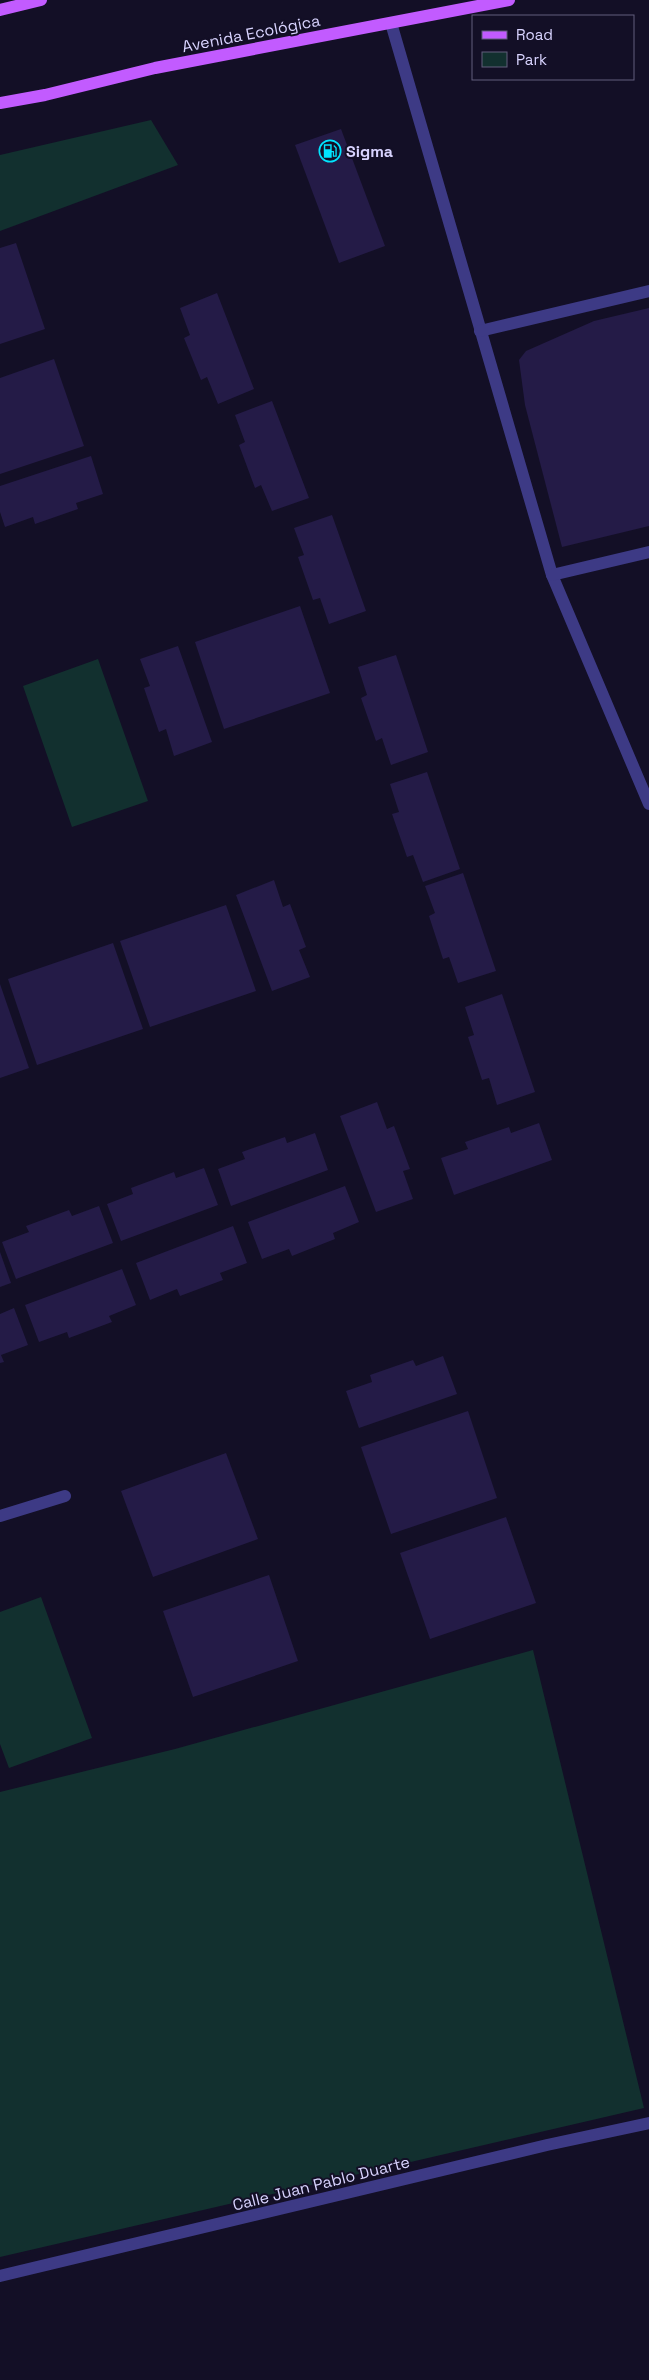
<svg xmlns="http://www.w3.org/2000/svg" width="649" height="2380" viewBox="0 0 649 2380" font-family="'Space Grotesk',sans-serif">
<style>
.green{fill:#12302f}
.building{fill:#241b47}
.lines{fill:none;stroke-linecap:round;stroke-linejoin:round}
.minor{stroke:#3d3a85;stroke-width:12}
.major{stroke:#c25bff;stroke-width:12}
.labels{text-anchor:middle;stroke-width:4;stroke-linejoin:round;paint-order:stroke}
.street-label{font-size:16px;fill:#d9d4ff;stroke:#130f26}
.poi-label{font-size:16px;font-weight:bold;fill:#d9d4ff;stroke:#130f26;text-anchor:start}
</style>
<rect width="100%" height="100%" fill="#130f26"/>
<g class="green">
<polygon points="151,120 178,165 0,231 0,155"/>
<polygon points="98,659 148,801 72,827 23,686"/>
<polygon points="41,1597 92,1738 9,1768 0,1744 0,1612"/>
<polygon points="533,1650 644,2108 0,2257 0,1792 175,1749"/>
</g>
<g class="building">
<polygon points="341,129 385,246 339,263 295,145"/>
<polygon points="16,243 45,329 0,344 0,248"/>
<polygon points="217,293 254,389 218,404 207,377 201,380 184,338 190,335 180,308"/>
<polygon points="649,308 649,526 562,547 525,405 519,360 526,351 594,321"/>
<polygon points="54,359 84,446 0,474 0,378"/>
<polygon points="272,401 309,498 272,511 261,485 255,488 239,445 245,442 235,415"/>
<polygon points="91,456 103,494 76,503 78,509 35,524 33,517 5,527 0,512 0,486"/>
<polygon points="332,515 366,611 329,624 320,598 313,600 298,557 304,555 294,528"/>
<polygon points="300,606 330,693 224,729 195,642"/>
<polygon points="178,646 212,742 174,756 166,729 159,732 144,688 150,686 140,659"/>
<polygon points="396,655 428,752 391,765 382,738 376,741 361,698 367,695 358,667"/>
<polygon points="427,772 460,869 423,882 413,855 407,857 392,814 399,812 390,784"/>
<polygon points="463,873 496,971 458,983 449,957 443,959 429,916 435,913 425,886"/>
<polygon points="274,880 283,907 290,904 306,947 299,950 310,977 272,991 236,895"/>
<polygon points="226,905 256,991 150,1027 120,941"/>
<polygon points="113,943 143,1029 37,1065 8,979"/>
<polygon points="0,984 29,1068 0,1078"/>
<polygon points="502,994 535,1092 497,1105 489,1078 482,1080 468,1037 474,1035 465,1007"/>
<polygon points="377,1102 387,1129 394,1126 410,1169 403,1171 413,1199 376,1212 340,1116"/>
<polygon points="539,1123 552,1160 454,1195 441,1158 468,1149 465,1142 509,1127 511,1133"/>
<polygon points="315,1133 328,1170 231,1206 218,1169 245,1159 242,1152 285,1137 287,1143"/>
<polygon points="204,1168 218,1205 121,1241 107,1204 133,1194 131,1188 174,1172 176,1178"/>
<polygon points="345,1186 359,1222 333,1233 335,1239 292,1256 289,1249 262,1259 248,1222"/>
<polygon points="99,1206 113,1243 16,1279 2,1242 29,1232 26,1226 69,1210 72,1216"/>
<polygon points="233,1226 247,1263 220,1273 223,1280 180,1296 177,1289 150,1300 136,1263"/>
<polygon points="0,1252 11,1283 0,1287"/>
<polygon points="122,1269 136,1305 109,1316 112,1322 69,1338 67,1332 39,1342 25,1305"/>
<polygon points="14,1308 28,1345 1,1355 4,1362 0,1363 0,1314"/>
<polygon points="443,1356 457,1394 359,1428 346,1391 372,1382 370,1375 413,1360 416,1366"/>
<polygon points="468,1411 497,1498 391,1534 361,1447"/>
<polygon points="226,1453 258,1539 153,1577 121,1491"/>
<polygon points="506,1517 536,1603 430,1639 400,1553"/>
<polygon points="269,1575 298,1661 193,1697 163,1611"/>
</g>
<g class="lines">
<g class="minor">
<polyline points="391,23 552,575 649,804"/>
<polyline points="480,331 649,291"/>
<polyline points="552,575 649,552"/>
<polyline points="0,1516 65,1496"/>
<polyline points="0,2276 547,2145 649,2123"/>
</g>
<g class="major">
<polyline points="0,10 41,0"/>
<polyline points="0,103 45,95 155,68 509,0"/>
</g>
</g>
<defs>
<g id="fuel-ring" transform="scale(1.125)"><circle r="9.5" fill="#130f26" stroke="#00e5ff" stroke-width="1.5"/><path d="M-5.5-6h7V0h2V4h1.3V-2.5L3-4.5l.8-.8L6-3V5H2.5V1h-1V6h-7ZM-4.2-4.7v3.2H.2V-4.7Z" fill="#00e5ff"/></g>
</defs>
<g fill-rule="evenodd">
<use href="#fuel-ring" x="330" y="151"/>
</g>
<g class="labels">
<g class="street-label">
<text transform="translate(251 33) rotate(-11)" y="6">Avenida Ecológica</text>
<text transform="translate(321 2183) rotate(-14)" y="6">Calle Juan Pablo Duarte</text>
</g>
<g class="poi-label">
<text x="346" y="157">Sigma</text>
</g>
</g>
<rect x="472" y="15" width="162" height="65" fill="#130f26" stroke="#625e7d"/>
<rect x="482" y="31" width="25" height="8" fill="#c25bff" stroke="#625e7d"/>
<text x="516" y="40" font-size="15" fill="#d9d4ff">Road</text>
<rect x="482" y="52" width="25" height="15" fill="#12302f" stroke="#625e7d"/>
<text x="516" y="65" font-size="15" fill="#d9d4ff">Park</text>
</svg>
